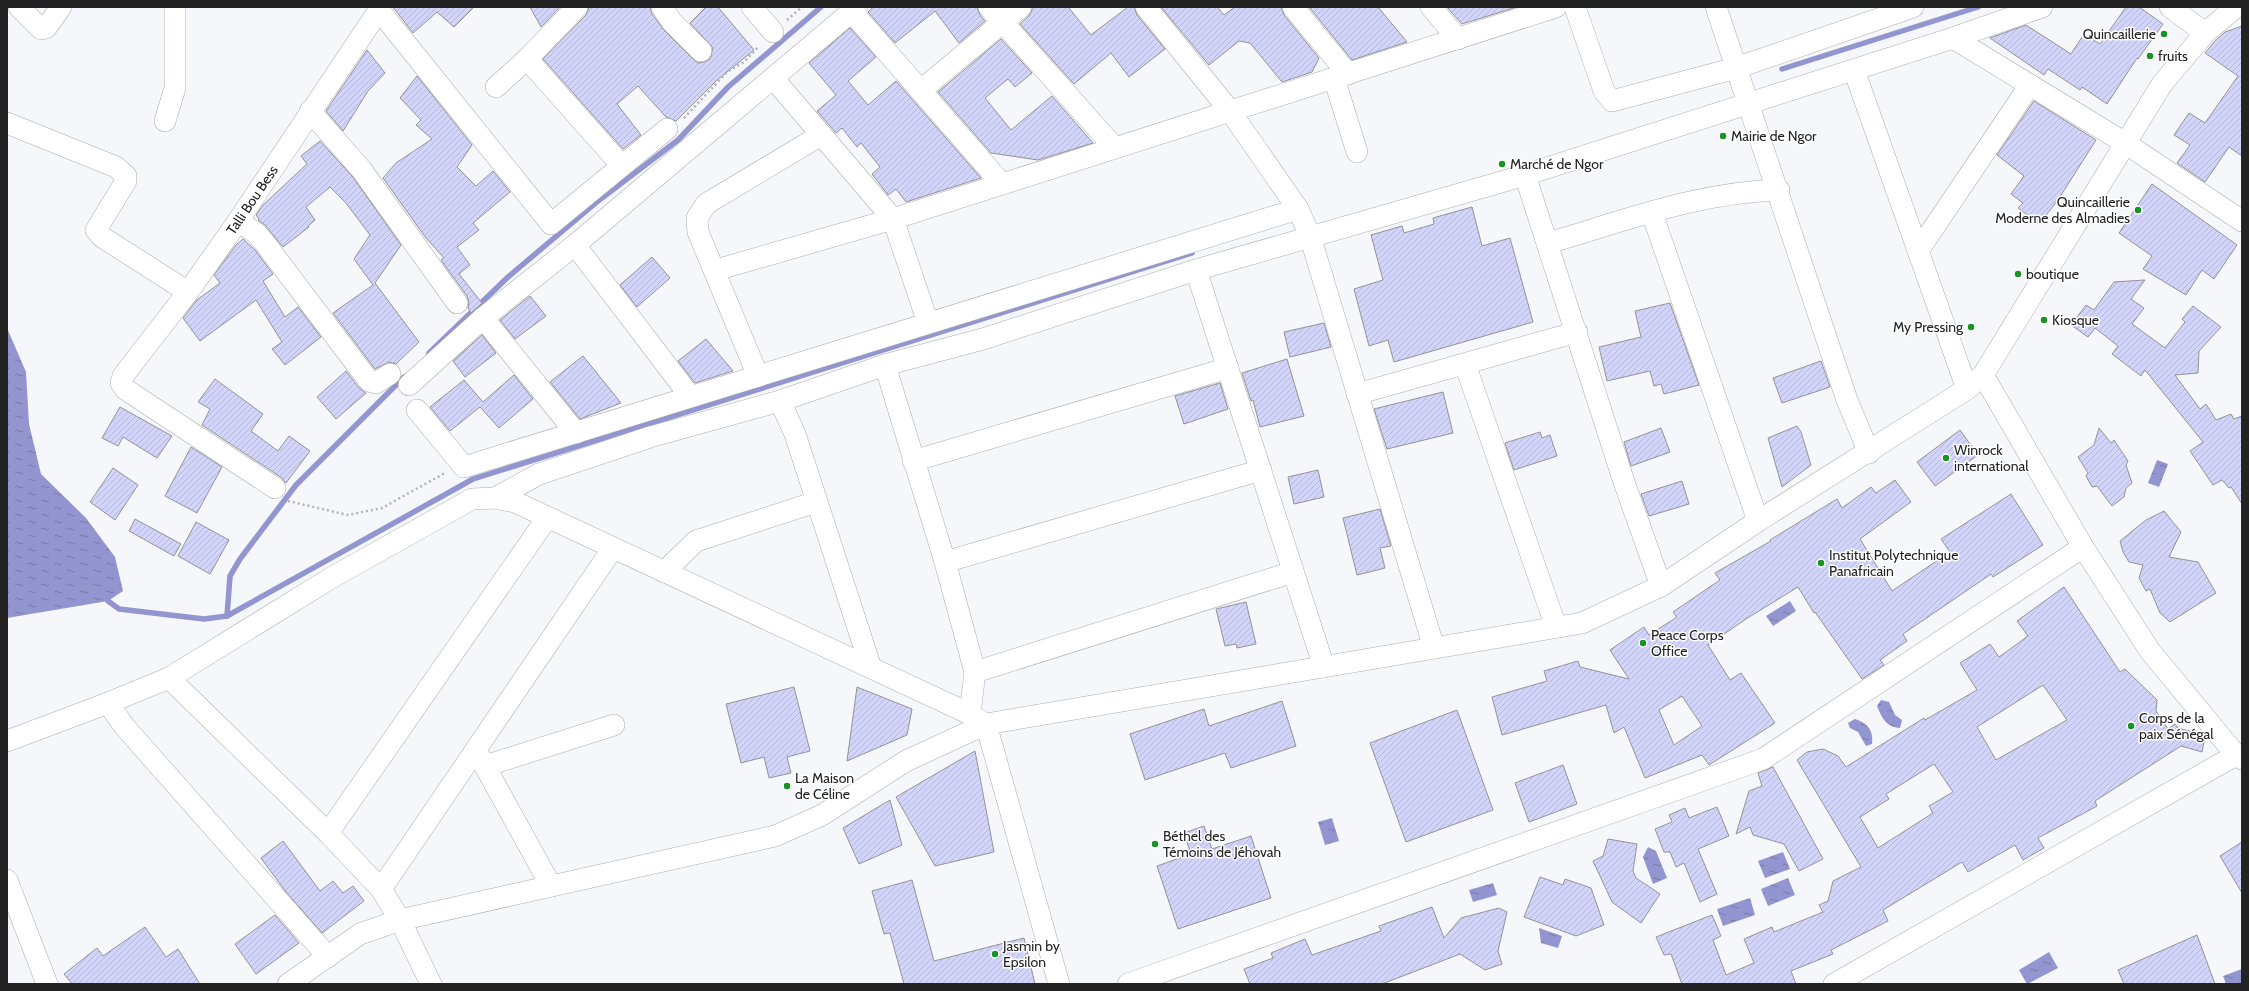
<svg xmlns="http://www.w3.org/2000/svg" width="2249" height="991" viewBox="0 0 2249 991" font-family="Cabin,sans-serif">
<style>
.water{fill:url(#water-ripples)}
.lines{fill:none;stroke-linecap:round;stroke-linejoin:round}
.stream{stroke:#9295cf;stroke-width:5.5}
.building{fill:url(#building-hatch);stroke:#939396;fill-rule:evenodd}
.minor-casing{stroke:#adadb1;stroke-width:22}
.path{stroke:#b2b2b5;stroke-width:2.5;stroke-dasharray:2 3;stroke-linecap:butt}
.minor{stroke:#fff;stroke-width:21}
.poi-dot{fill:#199323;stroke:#fff;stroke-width:1.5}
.labels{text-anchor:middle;stroke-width:3;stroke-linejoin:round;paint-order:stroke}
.poi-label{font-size:14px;fill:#232324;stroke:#fff;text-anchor:start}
.street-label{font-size:14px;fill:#232324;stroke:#fff}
</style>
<defs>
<pattern id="water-ripples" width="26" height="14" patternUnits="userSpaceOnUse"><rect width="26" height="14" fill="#9295cf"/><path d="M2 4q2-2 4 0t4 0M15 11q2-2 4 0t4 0" fill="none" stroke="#7779a8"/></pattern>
<pattern id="building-hatch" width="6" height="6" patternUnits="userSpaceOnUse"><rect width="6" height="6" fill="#d2d5f9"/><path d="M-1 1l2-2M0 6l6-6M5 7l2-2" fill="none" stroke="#b4b7d5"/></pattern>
</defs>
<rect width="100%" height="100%" fill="#f6f7fa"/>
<g class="water">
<polygon points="7,328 26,372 29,424 41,474 86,518 115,557 123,591 108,601 7,618"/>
<polygon points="2157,460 2168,464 2159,487 2148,483"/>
<polygon points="1790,601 1796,611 1773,626 1766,616"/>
<path d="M1881,700L1889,702L1895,715L1902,720L1900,728C1886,727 1882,718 1877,706Z"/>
<path d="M1855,719C1867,723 1874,730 1872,744L1866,746L1858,732L1850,728L1848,723Z"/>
<polygon points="1332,818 1339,841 1325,845 1318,822"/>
<polygon points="1648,847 1656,851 1667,878 1653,884 1643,857"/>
<polygon points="1783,852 1790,869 1765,878 1758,861"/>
<polygon points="1788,878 1795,895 1768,906 1761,889"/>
<polygon points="1493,883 1497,895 1473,902 1469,890"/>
<polygon points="1750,898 1755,915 1723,926 1717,909"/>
<polygon points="1539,928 1562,936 1558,948 1541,943"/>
<polygon points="2049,952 2058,968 2027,984 2019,970"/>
<polygon points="2242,969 2242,983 2226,984 2223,976"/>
</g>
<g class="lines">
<g class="stream">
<polyline points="1782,69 1978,7"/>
<polyline points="429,353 508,277 598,201 678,140 728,87 821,7"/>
<polyline points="108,601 119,609 204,619 227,616 473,479 1192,253"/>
<polyline points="227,616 230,576 240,559 296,485 404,377"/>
</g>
</g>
<g class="building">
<polygon points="393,7 474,7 454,27 437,12 413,33"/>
<polygon points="530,7 560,7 541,27"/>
<polygon points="589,7 650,7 652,14 664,30 693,59 698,63 704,62 710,59 713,48 690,23 706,7 718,7 754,50 716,81 676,121 666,117 638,86 617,104 641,135 623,149 543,59 586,15"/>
<polygon points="873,7 977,7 980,15 985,21 959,43 935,11 895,43 868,12"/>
<polygon points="1033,7 1068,7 1091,35 1128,7 1134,7 1137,15 1165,49 1129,77 1111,53 1074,84 1020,24 1029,16"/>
<polygon points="1161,7 1217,7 1224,15 1235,7 1281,7 1284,15 1319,58 1312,72 1282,82 1250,43 1239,41 1209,65"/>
<polygon points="1309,7 1378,7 1407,42 1352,60"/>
<polygon points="1447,7 1517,7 1462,24"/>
<polygon points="2126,7 2139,7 2163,24 2138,59 2137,58 2107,104 2082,87 2080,90 2048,69 2044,75 1990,38 2026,25 2071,54 2084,34 2100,44"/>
<polygon points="2242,26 2242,156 2229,147 2205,182 2177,163 2190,145 2174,135 2189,113 2205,123 2238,76 2205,53 2214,42 2225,32"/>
<polygon points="850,28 876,57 848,81 868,105 896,81 981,178 906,202 896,189 888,195 872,174 880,167 861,143 857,147 842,128 836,133 817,111 836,95 809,63"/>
<polygon points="1001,39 1032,73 1015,87 1008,79 985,98 1011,130 1052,96 1093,143 1038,160 991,153 938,92"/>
<polygon points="367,50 385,73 368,91 343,131 326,111"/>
<polygon points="417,76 472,145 457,167 476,186 493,171 510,192 473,223 479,230 457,247 470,265 459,274 482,303 471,313 468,308 469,302 467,296 441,260 444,258 426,238 383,178 396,163 432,139 416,125 421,120 400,98"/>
<polygon points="2034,101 2096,140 2058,200 2039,224 2018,208 2023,203 2011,194 2024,176 1997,155"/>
<polygon points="320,141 352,176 401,245 375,283 419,342 396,364 389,362 375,369 333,313 373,285 354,259 370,235 346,203 330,187 306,207 315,220 308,226 309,227 283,247 265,225 258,220 259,219 256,215 263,205 307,164 301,156"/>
<polygon points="2152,184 2237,245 2214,279 2202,270 2186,295 2143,269 2152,256 2119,233"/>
<polygon points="1472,207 1482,246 1510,238 1533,322 1394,362 1388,340 1369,346 1354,289 1383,280 1371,235 1402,226 1404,233 1434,224 1433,218"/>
<polygon points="243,239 255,250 273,274 263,281 285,317 298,307 321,337 285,365 272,349 282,342 256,300 200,341 183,318 197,300 220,283 214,275 236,245"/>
<polygon points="652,257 670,278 637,307 620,285"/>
<polygon points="2145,280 2131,299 2144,308 2132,324 2165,348 2185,322 2182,319 2193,306 2221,327 2199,351 2198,373 2175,375 2200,409 2206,404 2216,420 2231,414 2234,419 2242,416 2242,504 2231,487 2229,488 2222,480 2213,485 2190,451 2203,442 2145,370 2141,376 2112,354 2118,346 2095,328 2088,337 2071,325 2086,305 2094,310 2114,282"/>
<polygon points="530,296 546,316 515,339 500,320"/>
<polygon points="1670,303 1699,385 1664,394 1661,384 1654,386 1650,371 1607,381 1599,347 1641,337 1635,311"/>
<polygon points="1324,323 1331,347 1290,357 1284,332"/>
<polygon points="482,335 496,353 465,377 453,361"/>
<polygon points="706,339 733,371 695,383 678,361"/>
<polygon points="583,356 621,403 580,419 550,382"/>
<polygon points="1287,359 1304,416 1260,427 1253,400 1251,401 1242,373"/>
<polygon points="1821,361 1830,387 1782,403 1773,378"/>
<polygon points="346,371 359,388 366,393 336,419 317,397"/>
<polygon points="514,375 533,399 499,428 480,407 450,431 430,407 464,380 483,402"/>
<polygon points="215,379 263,414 251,431 278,451 289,436 310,451 286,483 282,478 202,425 210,409 198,402"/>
<polygon points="1220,383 1228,409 1184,424 1175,396"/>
<polygon points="1443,392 1453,433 1387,449 1374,409"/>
<polygon points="120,407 172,436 157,458 123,437 118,446 102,438"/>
<polygon points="1797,426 1801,432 1811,465 1782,487 1768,438"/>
<polygon points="1661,428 1670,452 1631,466 1624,442"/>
<polygon points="2099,428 2111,443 2114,440 2128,461 2126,465 2132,483 2126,488 2124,497 2112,506 2097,486 2092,487 2086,476 2088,473 2078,457 2094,445"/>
<polygon points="1960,430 1978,455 1935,486 1917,462"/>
<polygon points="1540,432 1542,438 1550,435 1557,456 1514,470 1505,443"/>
<polygon points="191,447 222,467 197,513 165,496"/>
<polygon points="113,468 138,485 115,520 90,502"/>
<polygon points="1318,470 1324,497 1294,504 1288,477"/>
<path d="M1895,480L1911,502L1860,539L1892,591L1950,552L1941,539L2011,494L2043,545L1993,577L1991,574L1903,634L1907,641L1880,660L1884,665L1862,679L1815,612L1814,613L1798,587L1746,619L1708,645L1730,680L1741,673L1775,723L1709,765L1702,755L1645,778L1624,727L1614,733L1606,705L1502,735L1492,697L1547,681L1544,671L1578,661L1580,667L1629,679L1610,650L1644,627L1649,635L1677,617L1673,612L1720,580L1715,573L1771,541L1770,540L1837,499L1842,508L1871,487L1876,493ZM1682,696L1702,726L1674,745L1659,710Z"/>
<polygon points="1682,481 1689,504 1649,516 1641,494"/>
<polygon points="1380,509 1391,546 1380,548 1385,568 1357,575 1343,518"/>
<polygon points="2164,511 2181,532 2169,557 2198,562 2216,593 2170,622 2160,613 2150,589 2146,591 2139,578 2143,565 2129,562 2123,552 2120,541 2146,520"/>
<polygon points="135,519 181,544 174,556 129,531"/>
<polygon points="196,522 229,540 210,574 178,556"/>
<path d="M2064,587L2120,672L2125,669L2157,700L2156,711L2168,729L2175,724L2178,728L2204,735L2205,737L2202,752L2181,746L2095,801L2097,806L2038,838L2044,848L2023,860L2015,845L1968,872L1962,862L1883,910L1888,921L1831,950L1833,954L1791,971L1796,984H1682L1671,954L1664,955L1656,937L1712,915L1721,936L1713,940L1726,975L1754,963L1744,939L1772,927L1774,932L1823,912L1819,905L1828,901L1833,881L1861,867L1797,760L1807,752L1823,749L1838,756L1846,767L1924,718L1925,720L1977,690L1960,663L1990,644L1999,657L2028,636L2017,621ZM2043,685L2067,720L1996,760L1977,727ZM1934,764L1953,792L1929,806L1933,813L1878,848L1860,817L1889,799L1886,794Z"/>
<polygon points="1246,602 1256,644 1237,648 1236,644 1225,646 1216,609"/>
<polygon points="794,687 810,751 787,757 791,773 769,778 764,757 741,763 726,704"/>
<polygon points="857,687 912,709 907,735 847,761"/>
<polygon points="1282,701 1296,746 1231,768 1225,753 1145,780 1130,734 1204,709 1209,726"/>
<polygon points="1457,710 1493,810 1406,842 1370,743"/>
<polygon points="975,751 994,852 935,866 896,797"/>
<polygon points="1563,765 1577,804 1529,822 1515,783"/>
<polygon points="1773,767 1823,859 1799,871 1784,844 1753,835 1750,827 1736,834 1749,791 1762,786 1758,773"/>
<polygon points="890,800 902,845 859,864 843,828"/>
<polygon points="1717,807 1729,836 1698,849 1717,894 1700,902 1684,863 1676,867 1670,852 1664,852 1655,829 1672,822 1669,815 1685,808 1689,818"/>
<polygon points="1204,826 1212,849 1251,836 1271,898 1178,929 1157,866 1191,854 1184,833"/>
<polygon points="1608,839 1637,844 1633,871 1636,878 1660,894 1641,923 1612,902 1593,861 1603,856"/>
<polygon points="283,841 320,891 333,881 343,893 353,886 364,901 322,933 286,892 261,858"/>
<polygon points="2242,842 2242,893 2220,856"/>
<polygon points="1540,877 1563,885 1565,879 1591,888 1604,925 1576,936 1524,917"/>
<polygon points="912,880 934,961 1024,938 1035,984 904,984 890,933 884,934 872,891"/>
<polygon points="1432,907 1444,938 1461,918 1499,908 1507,912 1498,951 1502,964 1485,970 1460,954 1382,984 1250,984 1244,969 1273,958 1271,953 1305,939 1312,955 1381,931 1379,926"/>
<polygon points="275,915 299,943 256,974 235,944"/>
<polygon points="145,927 166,957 178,949 200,984 72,984 64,974 97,948 103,956"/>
<polygon points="2197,935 2215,984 2124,984 2118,970"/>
</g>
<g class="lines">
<g class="minor-casing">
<g id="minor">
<polyline points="19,7 41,29 46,28 61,7"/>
<polyline points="662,7 672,22 701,51"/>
<polyline points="752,7 773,32"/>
<polyline points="989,7 1115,148"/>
<polyline points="1146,7 1230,111 1298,209 1310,236 1434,648"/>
<polyline points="1293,7 1348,74"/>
<polyline points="1431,7 1458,39"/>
<polyline points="1575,7 1604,91 1612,101 1736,68 1913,7"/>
<polyline points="1716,7 1847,400 1869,453"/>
<polyline points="2170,7 2205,33"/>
<polyline points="379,10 551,224 667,129"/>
<polyline points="852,12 1002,184"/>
<polyline points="1953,38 2125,143 2242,221"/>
<polyline points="527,59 622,166"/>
<polyline points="1854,70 1967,389"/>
<polyline points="773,78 893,219 928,323"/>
<polyline points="1334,78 1357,152"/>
<polyline points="496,87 527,59 577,7"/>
<polyline points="921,90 1021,7"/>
<polyline points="310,111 361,169 457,303"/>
<polyline points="165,121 175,88 175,7"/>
<polyline points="7,123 116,167 126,176 126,181 96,230 102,237 188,292"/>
<polyline points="1525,175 1624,482 1661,586"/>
<polyline points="1652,213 1758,521"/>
<polyline points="238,221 256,233 264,242 369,381 376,383 390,374"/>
<path d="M1548,243C1624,221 1699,192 1779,190"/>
<polyline points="575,245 690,396"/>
<polyline points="1918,251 2030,85"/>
<polyline points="716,270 893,219 1556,7"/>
<polyline points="1196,270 1324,667"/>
<polyline points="483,318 576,433"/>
<polyline points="1465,364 1556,627"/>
<polyline points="885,365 945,562 975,672 970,714"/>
<polyline points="1983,375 2083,547 2150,651 2236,755 2242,759"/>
<polyline points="758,376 698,232 697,218 706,204 821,135"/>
<polyline points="409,385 483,318 575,245 857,7"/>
<polyline points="1357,394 1577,332"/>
<polyline points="780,401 885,365 983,339 1196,270 1525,175 1953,38 2042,7"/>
<polyline points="417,410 464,467 1298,209"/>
<polyline points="913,461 1228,368"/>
<polyline points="275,488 125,389 121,383 123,376 188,292 238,221 381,7"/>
<polyline points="495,498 539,474 650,437 780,401 795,434 871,668"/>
<polyline points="945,562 1261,470"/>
<polyline points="664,572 696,541 816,502"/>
<polyline points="975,672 1293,572"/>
<polyline points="169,678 328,833 381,889 400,920 431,984"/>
<polyline points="108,703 124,726 328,957"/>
<polyline points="7,741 108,703 169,678 331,578 472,499 495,498 515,502 970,714 986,724 1059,984"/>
<polyline points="476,750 551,886"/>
<polyline points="485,766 614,725"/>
<polyline points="328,833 547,518"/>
<polyline points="7,880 47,984"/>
<polyline points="381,889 613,548"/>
<polyline points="288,984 360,934 400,920 775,836 822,815 906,761 986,724 1582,623 1661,586 1758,521 1967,389 1983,375 2162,84 2205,33 2236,7"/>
<polyline points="1128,984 1763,759 2083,547"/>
<polyline points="1834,984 2236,755"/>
</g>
</g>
<g class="path">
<polyline points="787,20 802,7"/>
<polyline points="684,118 727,72 744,62 759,46"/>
<polyline points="288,501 348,515 382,508 445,473"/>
</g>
<use href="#minor" class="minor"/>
</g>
<g class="poi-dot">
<circle cx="2164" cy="34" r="4"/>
<circle cx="2150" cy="56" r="4"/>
<circle cx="1723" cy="136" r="4"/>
<circle cx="1502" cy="164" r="4"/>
<circle cx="2138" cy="210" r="4"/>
<circle cx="2018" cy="274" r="4"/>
<circle cx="2044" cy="320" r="4"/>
<circle cx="1971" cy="327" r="4"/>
<circle cx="1946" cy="458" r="4"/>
<circle cx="1821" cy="563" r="4"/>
<circle cx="1643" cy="643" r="4"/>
<circle cx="2131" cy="726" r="4"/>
<circle cx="787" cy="786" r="4"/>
<circle cx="1155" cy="844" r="4"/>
<circle cx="995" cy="954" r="4"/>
</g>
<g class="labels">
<g class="poi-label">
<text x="2156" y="39" text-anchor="end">Quincaillerie</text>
<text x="2158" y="61">fruits</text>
<text x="1731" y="141">Mairie de Ngor</text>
<text x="1510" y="169">Marché de Ngor</text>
<text x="2130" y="207" text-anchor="end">Quincaillerie<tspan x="2130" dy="16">Moderne des Almadies</tspan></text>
<text x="2026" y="279">boutique</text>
<text x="2052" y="325">Kiosque</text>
<text x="1963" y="332" text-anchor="end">My Pressing</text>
<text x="1954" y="455">Winrock<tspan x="1954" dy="16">international</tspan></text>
<text x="1829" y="560">Institut Polytechnique<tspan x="1829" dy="16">Panafricain</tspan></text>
<text x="1651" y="640">Peace Corps<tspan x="1651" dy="16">Office</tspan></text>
<text x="2139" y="723">Corps de la<tspan x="2139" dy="16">paix Sénégal</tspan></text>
<text x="795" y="783">La Maison<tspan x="795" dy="16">de Céline</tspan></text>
<text x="1163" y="841">Béthel des<tspan x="1163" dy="16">Témoins de Jéhovah</tspan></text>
<text x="1003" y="951">Jasmin by<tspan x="1003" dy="16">Epsilon</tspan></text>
</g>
<g class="street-label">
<text transform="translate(252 200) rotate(-56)" y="5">Talli Bou Bess</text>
</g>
</g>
<rect width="2249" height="991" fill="none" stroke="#232324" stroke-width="16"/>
</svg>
